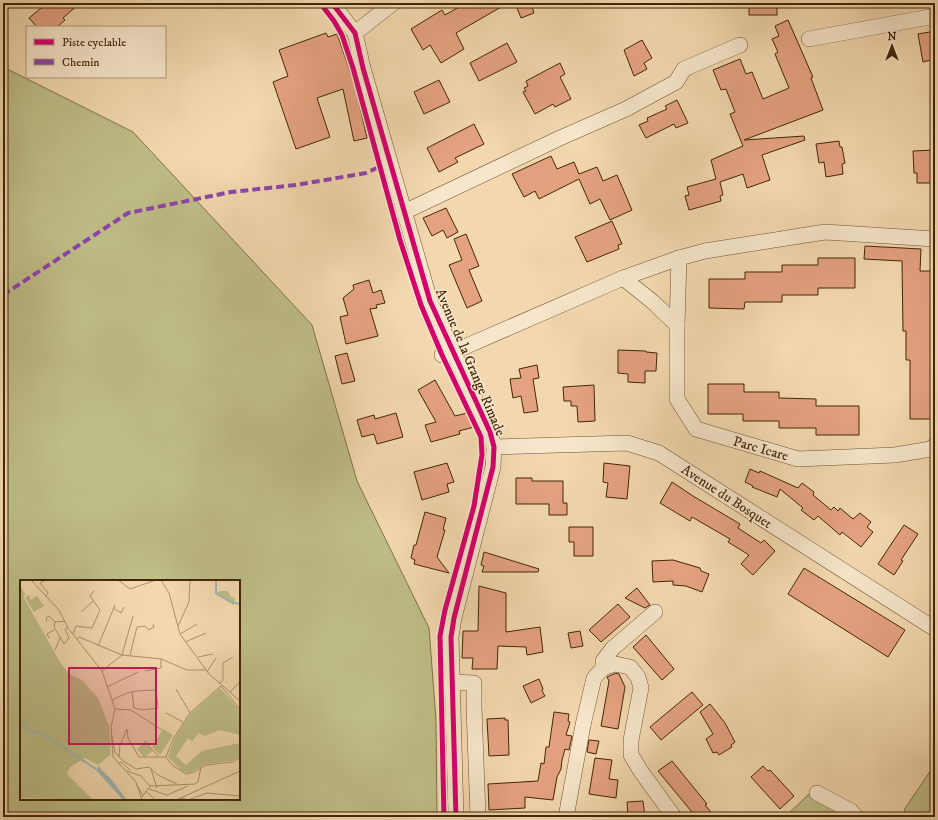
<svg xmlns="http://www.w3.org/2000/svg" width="938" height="820" viewBox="0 0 938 820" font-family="'IM FELL DW Pica',serif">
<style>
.green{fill:#bfbe87;stroke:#807247;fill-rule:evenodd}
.building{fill:#e5a281;stroke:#422607}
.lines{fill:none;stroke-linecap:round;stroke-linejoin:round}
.minor-casing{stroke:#6e5231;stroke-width:16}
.minor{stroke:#f7e6cb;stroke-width:15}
.quiet{stroke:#8e44ad;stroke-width:4;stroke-dasharray:8 4;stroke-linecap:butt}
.cycleway-casing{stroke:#f7e6cb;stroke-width:8}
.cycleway{stroke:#d6006c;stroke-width:5}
.labels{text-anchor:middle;stroke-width:3;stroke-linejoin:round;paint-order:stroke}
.street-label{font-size:14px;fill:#422607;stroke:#f7e6cb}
.inset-river{fill:none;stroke:#9eb8b3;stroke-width:2}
.inset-road{fill:none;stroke:#ac916c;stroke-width:1}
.view{fill:#c2185b;fill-opacity:0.15;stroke:#c2185b;stroke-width:2}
.inset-edge{fill:none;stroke:#422607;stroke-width:2}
</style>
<rect width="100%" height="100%" fill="#f3d8af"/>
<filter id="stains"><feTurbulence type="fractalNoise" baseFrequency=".005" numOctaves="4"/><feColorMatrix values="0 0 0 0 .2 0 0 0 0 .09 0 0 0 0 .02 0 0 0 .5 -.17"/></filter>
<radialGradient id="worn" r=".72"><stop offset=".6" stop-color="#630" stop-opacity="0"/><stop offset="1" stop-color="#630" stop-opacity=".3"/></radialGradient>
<g class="green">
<path d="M3,67L133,132L312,325L357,481L429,628L436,720L437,817H3ZM21,581H239V799H21Z"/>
<polygon points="935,764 935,817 909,817 904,810"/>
<polygon points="809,794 844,810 849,817 785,817"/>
</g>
<g class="building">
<polygon points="47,3 80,3 63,18 65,20 57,27 37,27 29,18"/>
<polygon points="466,3 508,3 456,33 464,49 441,63 430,45 423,50 411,29 442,10 445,15"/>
<polygon points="515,3 531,3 534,13 521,18"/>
<rect x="749" y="3" width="28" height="12"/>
<polygon points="788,20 813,77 811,78 823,110 744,140 804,136 805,140 762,155 770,180 747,188 743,174 720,182 723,195 720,196 721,201 689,210 685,196 689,195 687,187 716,179 711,160 743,146 730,114 735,112 726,89 721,90 713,70 740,59 746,74 752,72 763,99 789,88 775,54 778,52 772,39 779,36 775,26"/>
<polygon points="935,31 935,59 923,62 918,34"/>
<polygon points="326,33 328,37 337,34 355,85 367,138 354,141 343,89 317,98 330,137 296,149 273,82 288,76 279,50"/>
<polygon points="642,40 652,58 644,63 647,69 634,76 624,50"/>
<polygon points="507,43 517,62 479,81 470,63"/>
<polygon points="560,63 565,74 560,77 571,99 555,107 553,104 535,114 523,92 526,91 524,88 528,86 526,81"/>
<polygon points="439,80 450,102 424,114 414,92"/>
<polygon points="677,100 688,123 676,128 674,124 646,138 639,125 648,121 647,118 667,109 665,106"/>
<polygon points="474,124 484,144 455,158 458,162 439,172 427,148"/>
<polygon points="839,141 840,147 842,147 845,163 842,164 843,174 826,177 824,162 819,163 816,144"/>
<polygon points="935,150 935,183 917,183 917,173 914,173 913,151"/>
<polygon points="551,156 557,169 574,162 579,174 597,167 603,181 617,175 632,210 610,220 600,199 590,204 579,179 539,199 535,191 524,197 512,174"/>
<polygon points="446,208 458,232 447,238 443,230 432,236 423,218"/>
<polygon points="612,221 622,244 618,245 619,249 587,262 575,237"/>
<polygon points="466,234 479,266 469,270 482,301 467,308 449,265 462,260 454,239"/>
<polygon points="865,246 921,249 920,271 931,271 932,330 935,330 935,419 910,419 910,360 906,360 906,331 903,331 902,261 864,259"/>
<polygon points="818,258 855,258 855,288 818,288 818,295 782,295 782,302 745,302 744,309 709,308 709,279 745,279 745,272 782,272 782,265 818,265"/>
<polygon points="369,280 373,293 381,290 385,303 376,305 377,308 370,309 378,336 346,344 340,317 348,315 343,298 354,289 353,285"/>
<polygon points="618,350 646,351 646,352 657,353 656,371 645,371 645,383 628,382 628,374 618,373"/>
<polygon points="347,353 355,381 342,384 335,356"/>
<polygon points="537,365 539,378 533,379 538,411 524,413 521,396 513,398 510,379 521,378 519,369"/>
<polygon points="435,380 455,416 467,413 474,427 459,431 460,434 431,442 425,425 436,422 418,390"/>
<polygon points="708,384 744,384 744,392 779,392 779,398 816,399 816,406 859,406 859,435 816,435 816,428 779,428 779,421 743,421 743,414 708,414"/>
<polygon points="594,385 595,421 578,422 577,406 571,406 571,401 564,401 563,387"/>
<polygon points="396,413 403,437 377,444 374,434 362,437 357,420 374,415 375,419"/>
<polygon points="447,463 454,482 447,484 449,492 422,500 414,472"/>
<polygon points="604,463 630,466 627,499 606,497 608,483 603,482"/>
<polygon points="750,469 759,473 760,471 798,488 802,483 814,492 813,495 831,510 834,507 838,511 840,508 853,519 860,513 871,522 867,527 873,532 861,547 842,532 840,535 818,516 814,520 801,510 803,508 780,489 777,497 752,487 753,486 745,482"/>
<polygon points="516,478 532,478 532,481 563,481 563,503 567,503 567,515 549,515 549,504 516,504"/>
<polygon points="672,482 693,496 740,524 738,528 761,543 764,540 775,551 753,575 741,564 749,555 728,542 730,539 692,517 690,521 660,503"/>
<polygon points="425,512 446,518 443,530 445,530 437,557 449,573 414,564 415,560 411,558 414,545 416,545"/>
<polygon points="904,525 918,534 901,560 903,561 894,575 878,564"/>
<polygon points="569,527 593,527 593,556 574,556 574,542 569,542"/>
<polygon points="484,552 539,569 538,572 482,572 484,566 481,565"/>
<polygon points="673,560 700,568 701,571 709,574 702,592 686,586 673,585 673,581 653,582 652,561"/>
<polygon points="804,568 905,630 888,657 788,594"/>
<polygon points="479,586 506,593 506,632 540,627 543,652 527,655 526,647 498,646 497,669 472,669 473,658 462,658 463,631 478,631"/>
<polygon points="637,588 650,605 645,608 625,598"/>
<polygon points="618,604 630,617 601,642 589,630"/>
<polygon points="580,631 583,646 571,648 568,633"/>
<polygon points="646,635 674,669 662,680 633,647"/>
<polygon points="616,673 619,674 625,687 618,729 601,726 609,681 607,677"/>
<polygon points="539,679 543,689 542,691 545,696 531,703 523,686"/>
<polygon points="692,692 703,705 661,740 650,727"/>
<polygon points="710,704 725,723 735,742 731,745 732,747 719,755 717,752 713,753 706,739 713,734 700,712"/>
<polygon points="554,712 569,714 568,721 570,722 566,735 572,736 569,750 565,749 562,760 561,769 557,777 553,800 525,797 525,808 489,810 488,784 538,781 541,763 544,764 546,747 549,747"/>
<polygon points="505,718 505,720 508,720 509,755 489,756 487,719"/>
<polygon points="589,740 599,741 596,754 587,752"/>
<polygon points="595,758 612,760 609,779 618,780 616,798 589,794"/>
<polygon points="672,761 707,804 705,805 715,817 696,817 658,771"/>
<polygon points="763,766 768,771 770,770 794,796 780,809 751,777"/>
<polygon points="643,801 645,817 628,817 627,802"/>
</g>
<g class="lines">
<g class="minor-casing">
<g id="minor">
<polyline points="332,3 355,33 363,68 430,301 490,432 494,447 493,467 454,618 451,637 456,817"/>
<polyline points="355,33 393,3"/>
<polyline points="809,39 935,16"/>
<polyline points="404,212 560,138 626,109 676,82 684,69 740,45"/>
<polyline points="679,258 677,325 677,399 696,429 798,459 895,455 931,449 935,445"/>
<polyline points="623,278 653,302 677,325"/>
<polyline points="442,355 453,352 623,278 679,258 705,251 825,232 935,239"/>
<polyline points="494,447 627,443 659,453 935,629"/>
<polyline points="603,668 603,661 613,648 655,612"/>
<polyline points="453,682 474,683 474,707 478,817"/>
<polyline points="817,793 851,811 856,817"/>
<polyline points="566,817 583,725 594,678 603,668 615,664 630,667 638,677 641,688 631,740 631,755 640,770 674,817"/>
</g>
</g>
<use href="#minor" class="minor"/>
<polyline class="quiet" points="3,295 128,213 231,192 296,185 366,173 379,167"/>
<g class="cycleway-casing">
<g id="cycleway">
<polyline points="320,3 334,21 342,35 353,68 400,240 421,305 442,355 481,437 482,455 474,506 445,610 440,636 444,817"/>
<polyline points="332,3 355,33 363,68 430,301 490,432 494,447 493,467 454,618 451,637 456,817"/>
</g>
</g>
<use href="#cycleway" class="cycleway"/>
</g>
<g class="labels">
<g class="street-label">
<text transform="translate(471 362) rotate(67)" y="5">Avenue de la Grange Rimade</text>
<text transform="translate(761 448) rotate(16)" y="5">Parc Icare</text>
<text transform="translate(727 496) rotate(33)" y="5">Avenue du Bosquet</text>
</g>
</g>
<g transform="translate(20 580)">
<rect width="220" height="220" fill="#f3d8af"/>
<path d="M0,5L5,14L4,18L40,82L49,94L62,100L78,118L89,146L91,174L78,185L65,178L50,187L47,194L73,220L0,218ZM200,11H208L211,17L215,18L214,25L195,14ZM10,15V20L17,16L24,26L14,32L5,17ZM200,108L220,130V155L199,150L185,156L179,153L172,161L168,158L156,176L166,185L182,171L220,163V176L212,181L186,184L169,193L163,192L148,177L154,159L170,134ZM143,149L153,155L140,175L132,167ZM125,161L133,171L124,177L117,169Z" fill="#bfbe87"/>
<path d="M78,186L92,200L107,220H103L77,191Z" fill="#9eb8b3"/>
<path class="inset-river" d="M196,0V13L211,22L220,24M0,139L8,150L26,156L79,191"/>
<path class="inset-road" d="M11,0L39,30L48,48L82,91L95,129L91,147L93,177L116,202L122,220M98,0L110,9L136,0M141,0L149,13L160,54L189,94L220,121M26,16L28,13L20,3L27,0M93,28L101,33L104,27M61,32L73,21M45,41L35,42L34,47L44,64L49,58L45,49L47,47M27,42L26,38L29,36L35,42M158,46L169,22L170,0M53,54L56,46L72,48L80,30L70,16L74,11M160,54L177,44M29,58L27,54L34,50M57,59L59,57L102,75L113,36M165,62L186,53M78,66L95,25M35,70L40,58M110,75L117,47L125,46L129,50L134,47L133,44M178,77L193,74M82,91L102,75L141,79L167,90H185M125,91L141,88V79M187,92L196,78M199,104L203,100V83L213,77M87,107L118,92M156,109L170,133M210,112L220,102M92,120L107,113L112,112L115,111L136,110L138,128L123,130L114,128L112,112M95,129L111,130L142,150M220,129L201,106L170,133L153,159L146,177L152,185L166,194L174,192L186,185L213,182L220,177M146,133L163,142M91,151L95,172L102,180L116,189L129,187L138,195L157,204M125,161L138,176M99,177L100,165L107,149L108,158L119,177H146M99,184L101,182L110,190M131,189L137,208M107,191L121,196L130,206M116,204L123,215M130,206L175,204L178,202L181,187M129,209L147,215L168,206M126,211L135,220M122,217L130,206M161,218L168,220L187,213L220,216M156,220L220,191"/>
<path class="view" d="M49,88H136V164H49Z"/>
<rect width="220" height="220" class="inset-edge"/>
</g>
<rect width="938" height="820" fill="none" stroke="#f3d8af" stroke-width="16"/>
<rect x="4" y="4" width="930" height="812" fill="none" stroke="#422607" stroke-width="2"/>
<rect x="8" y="8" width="922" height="804" fill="none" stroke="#422607"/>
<rect x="26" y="26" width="140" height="52" fill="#f7e6cb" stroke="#af997d"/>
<rect x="34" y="39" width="20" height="6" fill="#d6006c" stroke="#af997d"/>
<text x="62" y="46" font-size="12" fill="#422607">Piste cyclable</text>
<rect x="34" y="59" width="20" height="6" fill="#8e44ad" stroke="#af997d"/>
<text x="62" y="66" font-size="12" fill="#422607">Chemin</text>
<g transform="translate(892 46)" stroke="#f7e6cb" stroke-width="3" paint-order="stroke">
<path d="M0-3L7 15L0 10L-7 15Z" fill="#422607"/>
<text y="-6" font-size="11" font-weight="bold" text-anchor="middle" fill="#422607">N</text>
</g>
<rect width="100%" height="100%" filter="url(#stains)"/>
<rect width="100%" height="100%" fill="url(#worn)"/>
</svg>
